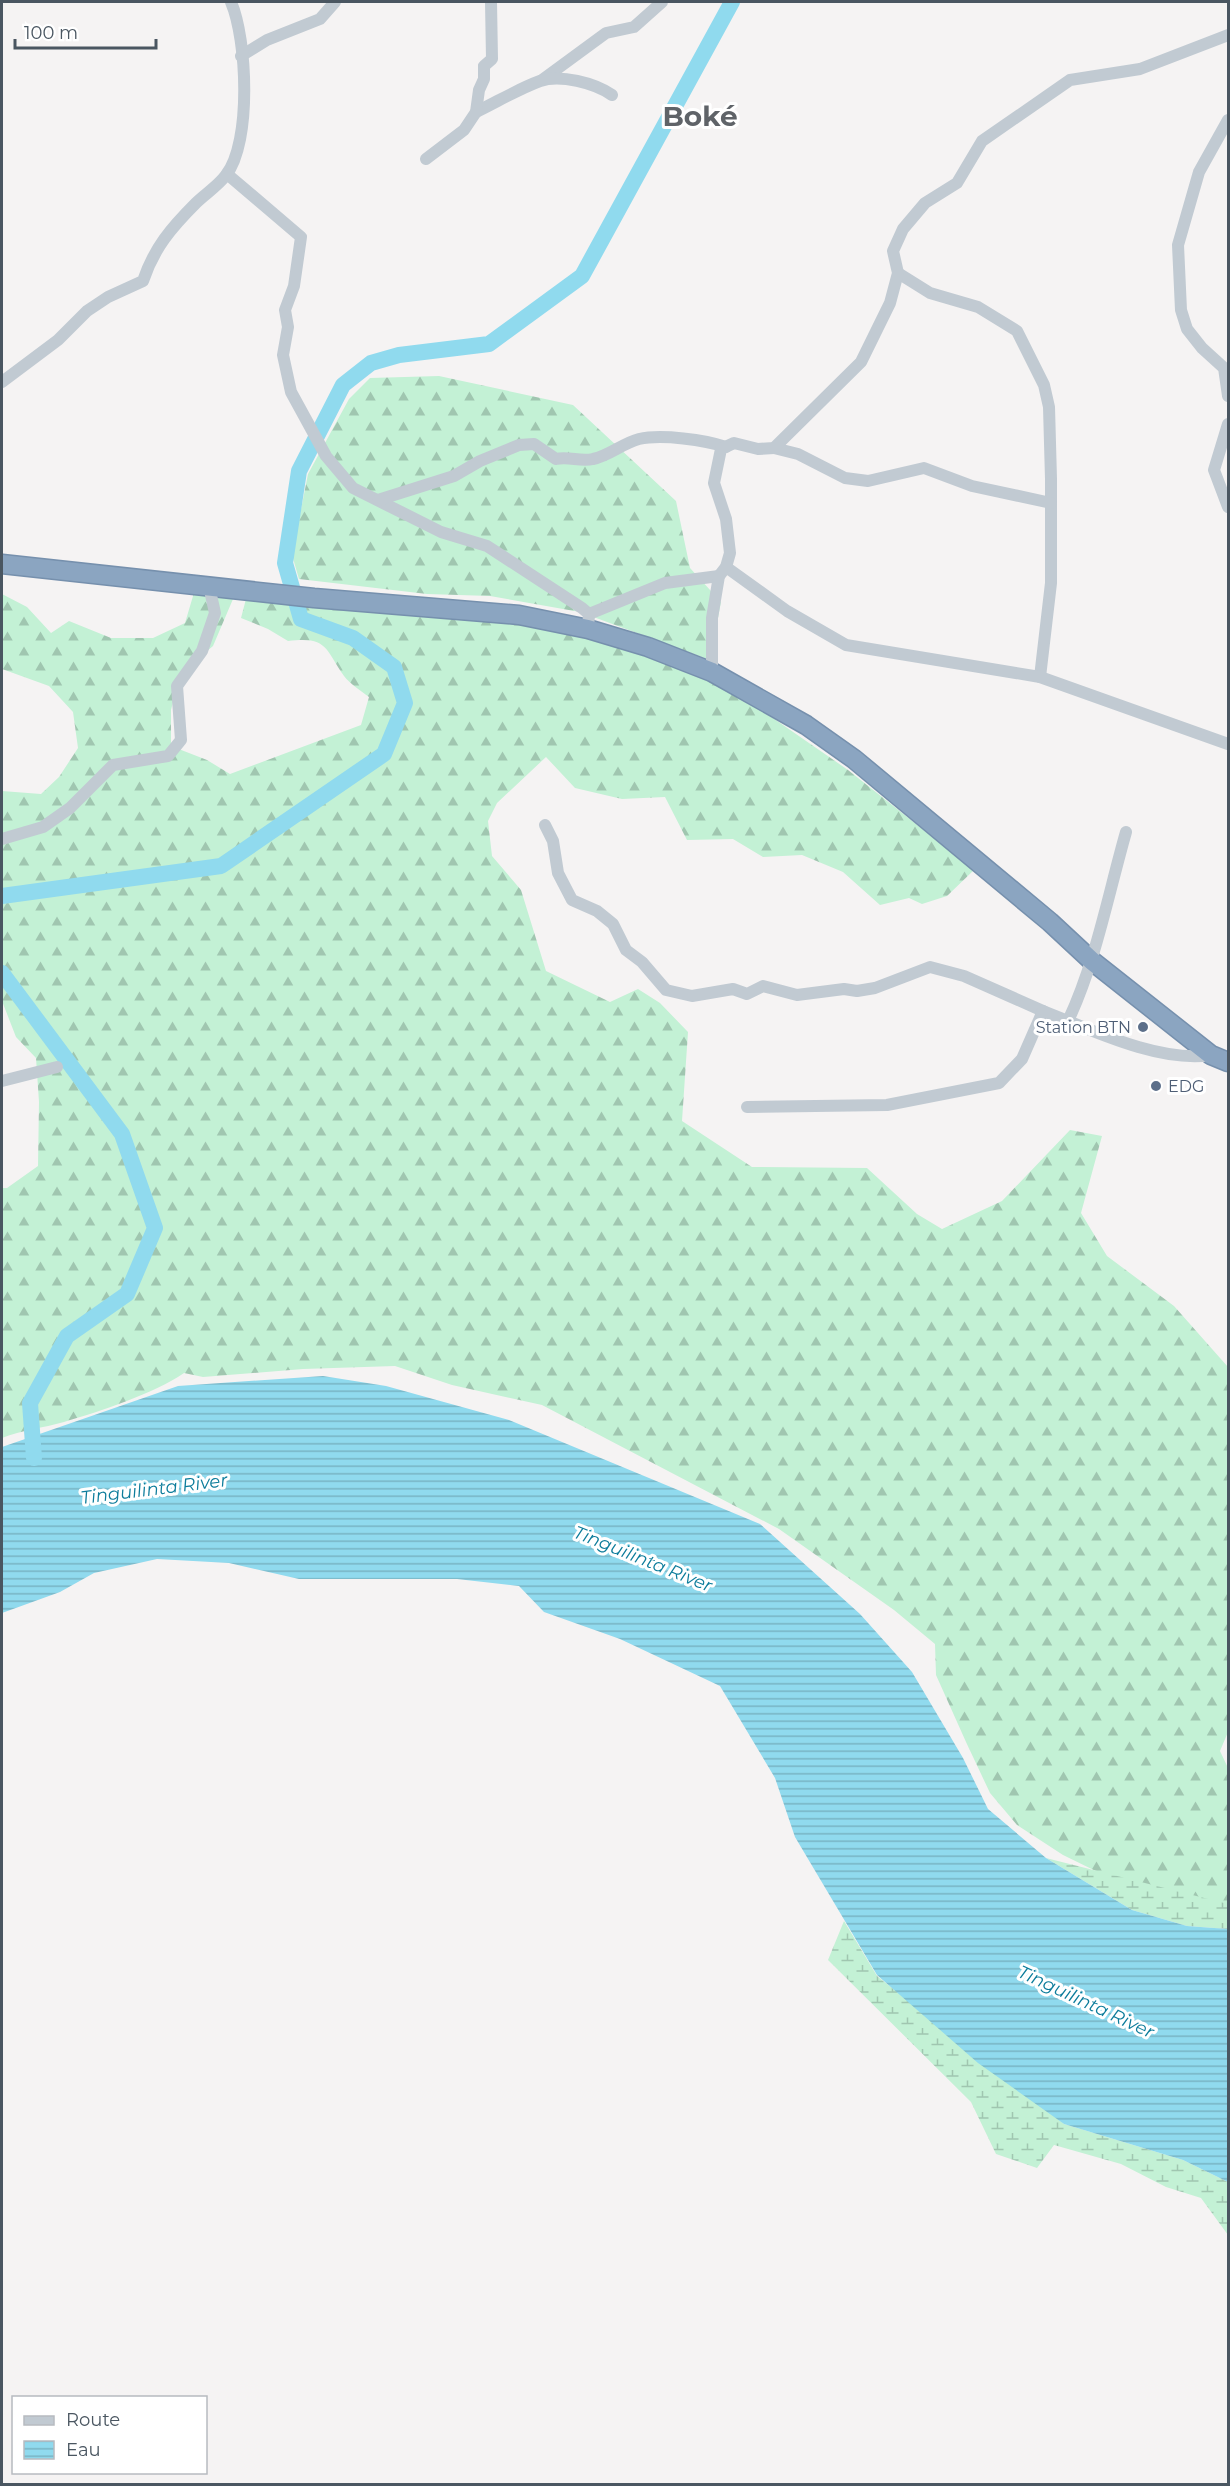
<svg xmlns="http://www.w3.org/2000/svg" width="1230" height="2486" viewBox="0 0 1230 2486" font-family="Montserrat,sans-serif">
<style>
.forest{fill:url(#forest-firs)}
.wetland{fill:url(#wetland-marsh)}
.water{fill:url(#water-rules)}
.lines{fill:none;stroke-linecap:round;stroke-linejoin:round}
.river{stroke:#90daee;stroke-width:16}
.highway-casing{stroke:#7690ad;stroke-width:21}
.minor{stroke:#c1cad2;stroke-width:12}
.highway{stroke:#8ba5c1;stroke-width:18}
.service-dot{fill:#5c6f8a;stroke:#fff;stroke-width:2}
.labels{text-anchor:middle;stroke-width:6;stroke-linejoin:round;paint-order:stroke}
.service-label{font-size:16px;fill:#4e5e75;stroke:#fff;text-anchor:end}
.water-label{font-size:18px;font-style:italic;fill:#0c7c9b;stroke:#fff}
.town-label{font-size:28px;font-weight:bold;fill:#5f6368;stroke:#fff}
</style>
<defs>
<pattern id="forest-firs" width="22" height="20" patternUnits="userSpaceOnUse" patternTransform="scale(1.5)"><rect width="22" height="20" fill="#c3f1d5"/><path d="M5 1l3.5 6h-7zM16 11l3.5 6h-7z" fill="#a0c6b0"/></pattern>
<pattern id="wetland-marsh" width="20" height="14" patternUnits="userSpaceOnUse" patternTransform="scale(1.5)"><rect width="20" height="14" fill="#c3f1d5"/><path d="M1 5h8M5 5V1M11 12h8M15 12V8" fill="none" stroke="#a0c6b0"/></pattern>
<pattern id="water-rules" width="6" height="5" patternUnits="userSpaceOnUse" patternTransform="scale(1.5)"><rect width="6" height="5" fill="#90daee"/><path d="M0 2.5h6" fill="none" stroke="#78b4c4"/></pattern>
</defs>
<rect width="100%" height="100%" fill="#f5f3f3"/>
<g class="forest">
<polygon points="439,376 573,405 676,501 690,568 721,602 710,660 580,612 490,596 427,594 299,579 292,555 308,474 349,399 370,378"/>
<path d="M196,586L236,592L213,646L180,674L171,710V746L207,760L230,774L361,725L369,697C361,691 350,684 344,676C325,648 327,636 288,641L268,629L241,618L246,599L549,625L684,666L760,709L848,770L974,870L947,896L922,904L909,898L880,905L843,872L802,855L763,857L733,839L687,840L665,797L622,799L575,788L546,757L497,803L488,821L492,856L521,890L546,971L610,1002L638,989L660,1003L688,1032L682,1121L752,1167L867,1168L917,1214L942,1229L1002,1201L1070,1130L1102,1136L1081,1213L1107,1256L1174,1306L1228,1367V1732L1220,1751L1228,1768V1915L1155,1900L1063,1855L1017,1825L990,1793L966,1742L936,1675L935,1644L894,1610L779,1529L542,1405L452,1385L395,1366L303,1369L203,1377L184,1373C153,1394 101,1411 64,1422C43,1428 22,1430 2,1438V1188H7L38,1166L39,1102L36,1058L16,1037L2,1001V791L41,794L59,777L78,748L73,712L49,686L2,669V594L27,607L51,633L69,621L111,638H153L185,623Z"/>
</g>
<g class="wetland">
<polygon points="1046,1858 1228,1904 1228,1929 1187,1926 1132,1910"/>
<polygon points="844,1921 877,1976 1064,2124 1183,2160 1228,2182 1228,2235 1201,2198 1166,2187 1121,2164 1054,2145 1037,2168 996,2154 971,2102 828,1960"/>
</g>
<polygon class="water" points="323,1376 386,1386 509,1420 760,1524 860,1614 912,1672 963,1758 988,1809 1046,1858 1132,1910 1187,1926 1228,1929 1228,2182 1183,2160 1064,2124 978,2063 877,1975 795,1837 775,1778 720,1686 620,1639 544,1612 519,1586 457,1579 299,1579 229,1563 157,1559 94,1573 60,1592 2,1613 2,1447 178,1386"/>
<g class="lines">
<g class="river">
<polyline points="2,896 221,866 384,754 405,703 394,667 353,638 301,619 285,563 299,471 343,385 371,363 399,355 489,344 582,276 732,2"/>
<polyline points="2,973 122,1134 155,1228 127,1294 67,1336 30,1403 34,1458"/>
</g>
<g class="highway-casing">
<polyline id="highway" points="2,564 314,598 519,615 588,629 648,647 712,672 806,725 854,759 1050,922 1092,961 1211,1055 1228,1062"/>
</g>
<g class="minor">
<polyline points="241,56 267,40 320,19 335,2"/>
<polyline points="542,80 606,33 634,27 662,2"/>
<path d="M476,112C497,102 518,89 540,81C560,74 595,83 612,95"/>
<polyline points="1228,120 1199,172 1178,245 1181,310 1187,329 1202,348 1224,368 1228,396"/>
<polyline points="426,159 464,130 476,112 479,90 484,79 484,66 492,59 491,2"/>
<polyline points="227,174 301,237 294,286 285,310 288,327 283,355 291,392 326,456 353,488 441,532 487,546 582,608 589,614 588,629"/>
<polyline points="898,273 930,293 978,307 1017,331 1044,385 1049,407 1051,479 1051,583 1040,677"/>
<path d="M2,382L58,340L87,311L108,297L143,281C154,248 171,228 196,203C205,194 218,186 226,175C252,142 247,39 231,2"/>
<polyline points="1228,424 1214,470 1228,507"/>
<polyline points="774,448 798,454 845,478 868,481 924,468 972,486 1051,503"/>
<path d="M378,500L454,476L480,461L519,445L534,444L556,459C569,456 580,462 593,459C609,456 623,443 639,439C662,434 705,440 726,447"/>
<polyline points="726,567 787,611 846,645 1040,677 1228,744"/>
<polyline points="589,614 665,583 719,576"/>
<polyline points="712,672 712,618 719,576 726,567 730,553 726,519 714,483 721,449 734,443 758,449 774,448 861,362 890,303 898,273 893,251 903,229 925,203 957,183 982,141 1070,80 1140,69 1228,35"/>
<polyline points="545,825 553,841 558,873 572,900 597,911 613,924 626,950 642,962 666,990 692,996 733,989 747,994 763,986 797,995 844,989 857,991 875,988 930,967 964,976 1043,1011"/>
<path d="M1126,832C1108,895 1096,961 1068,1021C1109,1038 1167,1062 1211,1055"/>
<polyline points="2,839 43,827 70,808 113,765 168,756 181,740 177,686 202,651 215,613 209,586"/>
<polyline points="2,1081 57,1067"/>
<polyline points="747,1107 887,1105 999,1083 1022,1059 1043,1011 1068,1021"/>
</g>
<use href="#highway" class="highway"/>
</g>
<g class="service-dot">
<circle cx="1143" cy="1027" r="6"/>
<circle cx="1156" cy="1086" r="6"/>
</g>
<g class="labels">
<g class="service-label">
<text x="1131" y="1033">Station BTN</text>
<text x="1168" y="1092" text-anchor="start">EDG</text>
</g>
<g class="water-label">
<text transform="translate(154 1489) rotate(-7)" y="6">Tinguilinta River</text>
<text transform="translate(643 1559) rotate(22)" y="6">Tinguilinta River</text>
<text transform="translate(1086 2002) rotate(25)" y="6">Tinguilinta River</text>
</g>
<g class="town-label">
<text x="700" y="126">Boké</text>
</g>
</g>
<rect width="1230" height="2486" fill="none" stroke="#4a5661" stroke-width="6"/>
<rect x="12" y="2396" width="195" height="78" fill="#ffffff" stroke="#b7bbc0" stroke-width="1.5"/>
<rect x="24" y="2416" width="30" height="9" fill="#c1cad2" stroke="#b7bbc0" stroke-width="1.5"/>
<text x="66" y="2426" font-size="18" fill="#4a5661">Route</text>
<rect x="24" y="2441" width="30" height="18" fill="url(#water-rules)" stroke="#b7bbc0" stroke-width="1.5"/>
<text x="66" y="2456" font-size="18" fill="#4a5661">Eau</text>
<path d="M15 39v9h141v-9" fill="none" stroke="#4a5661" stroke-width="3"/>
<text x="24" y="39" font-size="18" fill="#4a5661" stroke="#ffffff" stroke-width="4.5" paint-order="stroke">100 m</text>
</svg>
